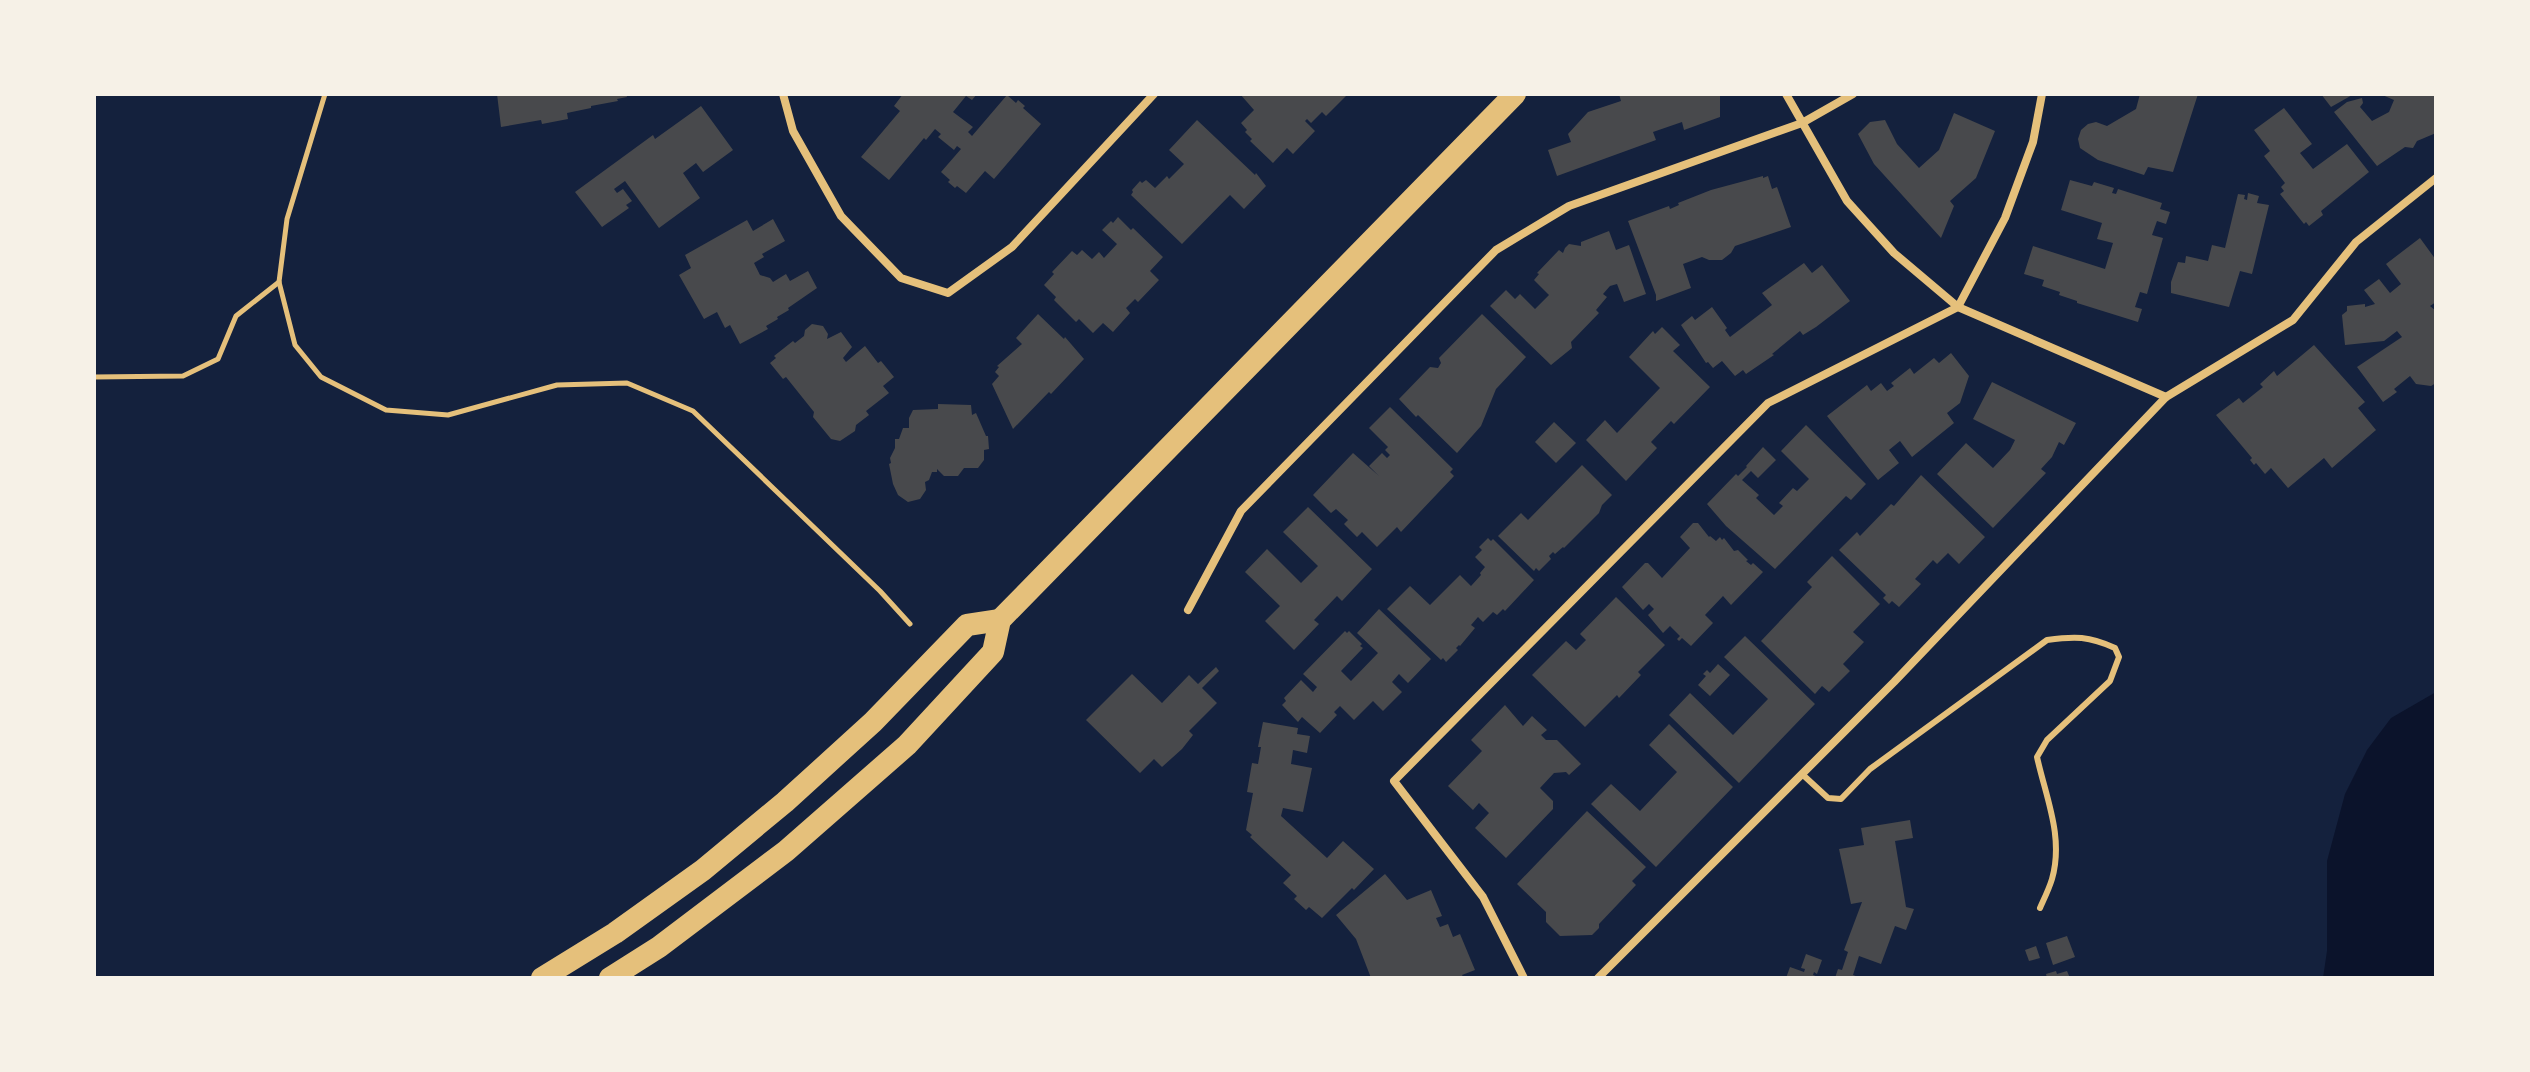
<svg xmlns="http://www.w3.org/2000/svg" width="2530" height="1072" viewBox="0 0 2530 1072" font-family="Helvetica,sans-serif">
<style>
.water{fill:#0b132b}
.building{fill:#48494c}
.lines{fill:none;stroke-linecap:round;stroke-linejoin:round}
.path{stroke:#e5c07b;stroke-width:5}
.service{stroke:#e5c07b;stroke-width:6}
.minor{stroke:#e5c07b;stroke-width:8}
.trunk{stroke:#e5c07b;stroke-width:22}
</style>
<rect width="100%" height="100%" fill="#14213d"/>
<polygon class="water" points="2436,692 2436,978 2323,978 2327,951 2327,861 2345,794 2367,750 2391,718"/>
<g class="building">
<polygon points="497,94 626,94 627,97 617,99 618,101 591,106 591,108 567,113 568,119 542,124 541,120 501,127"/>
<polygon points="903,94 977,94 972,100 966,96 953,112 973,127 968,132 972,136 1007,95 1016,103 1018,100 1025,106 1023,108 1041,124 994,179 985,171 966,193 957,186 955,188 948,182 950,180 941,172 961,149 957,146 954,150 938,137 941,134 935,129 926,140 924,138 889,180 861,157 900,111 894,106"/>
<polygon points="1240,94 1348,94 1326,116 1322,112 1311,123 1307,119 1305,121 1315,131 1293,154 1287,148 1273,163 1250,141 1252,139 1245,132 1247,130 1241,123 1254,110"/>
<polygon points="1619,94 1720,94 1720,117 1684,130 1682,122 1653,132 1656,140 1557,176 1548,150 1571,142 1568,134 1588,112 1621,101"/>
<polygon points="2140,94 2198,94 2173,172 2148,167 2144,175 2098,160 2080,148 2078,139 2081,130 2088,124 2096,122 2107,126 2136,109"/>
<polygon points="2321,94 2354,94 2331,107"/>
<polygon points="2380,94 2436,94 2436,133 2417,141 2413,148 2405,147 2377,166 2334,112 2347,102 2362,98 2363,103 2360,107 2372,121 2389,112 2394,100"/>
<polygon points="701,106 733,150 703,172 696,163 683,173 700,198 659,228 625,181 614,189 617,193 623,189 632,201 626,205 629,208 602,227 575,192 653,135 655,139"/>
<polygon points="2284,108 2312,144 2300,153 2313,169 2347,144 2369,172 2321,211 2323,215 2309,226 2306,222 2304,224 2280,194 2284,191 2281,187 2285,183 2264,156 2270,151 2254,130"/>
<polygon points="1954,113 1995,131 1976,178 1950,201 1954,206 1941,238 1874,164 1858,134 1870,122 1885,120 1897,144 1919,168 1939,150"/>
<polygon points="1197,120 1255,175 1256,173 1266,186 1244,209 1230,195 1182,244 1131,195 1133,192 1132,190 1140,181 1142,183 1146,180 1155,188 1167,176 1169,179 1184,164 1169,150"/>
<polygon points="1763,176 1763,178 1768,176 1772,189 1777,187 1791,227 1735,246 1731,253 1722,260 1709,260 1702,257 1683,264 1691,288 1656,301 1656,295 1628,221 1669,206 1670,209 1679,205 1678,203 1711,190"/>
<polygon points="2070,180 2092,186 2094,182 2114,188 2112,193 2116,194 2118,189 2162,203 2160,209 2170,212 2166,224 2157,221 2152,235 2163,238 2147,294 2140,292 2135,307 2142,309 2138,322 2077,303 2077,301 2059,295 2060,292 2042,286 2044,280 2024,274 2033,246 2105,269 2113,243 2097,239 2102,223 2061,210"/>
<polygon points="2248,193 2259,196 2257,203 2269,205 2252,274 2240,271 2229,307 2171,293 2171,282 2178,262 2185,263 2186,256 2208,261 2212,245 2225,248 2238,194 2245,195 2244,199 2247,200"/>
<polygon points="1118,217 1131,230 1133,228 1163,257 1150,271 1159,280 1138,302 1135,299 1126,308 1130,313 1113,332 1103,323 1093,333 1079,319 1076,322 1054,300 1056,297 1044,285 1054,274 1052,272 1072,251 1077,255 1082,250 1092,259 1099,252 1104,258 1117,244 1102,230 1111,221 1113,223"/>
<polygon points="773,219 785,241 762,254 764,257 754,263 760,275 770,278 773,282 786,274 790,281 808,271 817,288 788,308 789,310 777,317 778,319 766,326 768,329 740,344 730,325 725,328 717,312 704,319 679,275 691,268 685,255 747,220 753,231"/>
<polygon points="1609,231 1616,250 1629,245 1646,294 1624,302 1617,284 1610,286 1603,294 1607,297 1596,310 1599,313 1571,342 1572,348 1551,365 1490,306 1506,290 1515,299 1520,294 1535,309 1549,295 1534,280 1539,274 1537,273 1559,250 1563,253 1565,248 1569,244 1581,246 1581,242"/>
<polygon points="2420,238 2436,260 2436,302 2430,306 2436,311 2436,383 2431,386 2416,384 2410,376 2394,389 2397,392 2383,402 2357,367 2402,337 2397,331 2384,341 2345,345 2342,315 2347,311 2347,306 2365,304 2365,307 2375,304 2364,290 2379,279 2390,293 2401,284 2386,264"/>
<polygon points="1804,263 1812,273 1822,265 1850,301 1816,327 1803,335 1800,331 1772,354 1774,355 1746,374 1743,370 1735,376 1722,361 1713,368 1708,362 1706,363 1681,325 1692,316 1695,320 1712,307 1727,328 1725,330 1730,337 1772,305 1762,293"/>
<polygon points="1038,314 1064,339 1065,337 1084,359 1051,394 1049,392 1013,429 992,384 999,376 995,372 999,367 997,366 1022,344 1016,338"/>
<polygon points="1482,314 1526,357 1496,389 1481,426 1457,453 1418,415 1416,417 1399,399 1430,367 1438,368 1441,363 1439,358"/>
<polygon points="812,324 823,326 828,334 827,339 841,332 852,347 843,358 846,362 865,346 878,363 881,361 894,377 883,386 889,393 866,411 869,415 856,425 855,431 840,441 831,439 813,417 814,412 786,377 783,379 770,363 776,358 774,356 793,341 795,343 804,336 805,330"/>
<polygon points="1662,327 1680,345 1673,351 1710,387 1674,424 1671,421 1651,442 1657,448 1626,481 1586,440 1605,420 1617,433 1660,388 1629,357 1653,331 1655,334"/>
<polygon points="2314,345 2365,402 2358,408 2376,430 2332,468 2324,458 2288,488 2271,468 2265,474 2256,463 2254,465 2250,460 2252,458 2216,415 2239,398 2243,403 2263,387 2260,384 2274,371 2277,376"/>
<polygon points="1951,353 1969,376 1960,403 1947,413 1954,423 1912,457 1900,441 1889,450 1899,463 1878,480 1827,416 1867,385 1871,391 1881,383 1887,391 1894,386 1891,383 1910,368 1914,374 1934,358 1939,363"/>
<polygon points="1992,382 2076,423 2064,445 2059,442 2052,457 2041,469 2046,473 1993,528 1937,474 1966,443 1993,468 2010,450 2015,440 1973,419"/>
<polygon points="938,404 971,405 972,415 976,413 986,436 988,436 989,449 984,450 984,460 978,468 964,468 958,476 944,476 937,469 937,472 932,472 929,480 925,482 926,490 920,499 908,502 898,495 893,484 889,464 891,463 890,458 895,448 895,439 899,439 903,428 909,428 909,418 913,410 938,409"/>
<polygon points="1390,407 1453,469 1450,472 1454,476 1401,532 1397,527 1377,547 1362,532 1357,537 1344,524 1348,520 1336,509 1331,513 1313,495 1353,453 1379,476 1369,466 1382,453 1387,458 1390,455 1385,450 1388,447 1369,428"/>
<polygon points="1554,422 1576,443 1556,463 1535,442"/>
<polygon points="1806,425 1866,484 1851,500 1846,496 1775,569 1726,526 1707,504 1736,474 1738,476 1747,467 1746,466 1763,447 1776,460 1758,478 1751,471 1742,480 1759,495 1756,498 1774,515 1783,506 1779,503 1793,488 1797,491 1809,479 1781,451"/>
<polygon points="1582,465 1612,495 1602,505 1599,513 1564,548 1563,547 1555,554 1553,552 1549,556 1551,559 1539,571 1536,568 1534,571 1498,536 1521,513 1528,520"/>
<polygon points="1921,475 1985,537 1959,564 1948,553 1937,564 1933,560 1915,579 1921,584 1899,607 1892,601 1889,604 1883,598 1886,595 1839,550 1857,532 1860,536 1891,504 1894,506"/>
<polygon points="1308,507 1372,569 1342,601 1337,596 1314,620 1319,624 1294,650 1265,621 1280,606 1245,572 1267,549 1301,583 1318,566 1283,532"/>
<polygon points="1693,523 1698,523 1709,537 1710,536 1716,541 1720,537 1722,540 1724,538 1734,551 1738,550 1748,560 1746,561 1751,565 1753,563 1763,572 1731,605 1723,596 1705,615 1713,623 1691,646 1682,638 1679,641 1677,639 1680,636 1670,626 1663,633 1648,615 1654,609 1649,604 1643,610 1622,587 1645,563 1648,563 1662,578 1690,548 1680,537"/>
<polygon points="1488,538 1491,541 1493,539 1534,580 1505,611 1503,609 1497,615 1493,612 1483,622 1478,617 1471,625 1475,628 1460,646 1459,645 1456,648 1458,650 1446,662 1443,658 1441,660 1387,609 1410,586 1430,605 1460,575 1471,586 1481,575 1480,573 1485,567 1475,557 1482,550 1479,547"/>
<polygon points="1832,556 1880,604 1853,632 1864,642 1843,664 1850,671 1829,692 1822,686 1815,694 1761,641 1812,587 1807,582"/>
<polygon points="1616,597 1665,645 1638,672 1641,675 1619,698 1617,695 1585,727 1532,675 1566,641 1576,650 1586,640 1580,634"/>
<polygon points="1379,609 1431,659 1408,683 1399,674 1392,682 1402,692 1383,711 1373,701 1354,720 1340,706 1334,712 1337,715 1320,733 1302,717 1298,722 1282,705 1286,701 1284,698 1301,680 1313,692 1317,687 1303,674 1345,631 1347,633 1349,631 1362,644 1360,646 1363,648 1341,671 1351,681 1378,653 1357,633"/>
<polygon points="1745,636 1815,704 1739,783 1669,715 1690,693 1733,735 1768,699 1724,657"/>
<polygon points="1718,664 1730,675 1710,696 1698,685 1706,676 1703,674 1707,670 1710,673"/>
<polygon points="1216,667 1219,671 1202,688 1217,703 1189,731 1193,735 1182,749 1162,767 1154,759 1140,773 1086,720 1132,674 1162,703 1189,675 1198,684"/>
<polygon points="1505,705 1523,726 1532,716 1547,730 1541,735 1546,740 1557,740 1581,764 1569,775 1566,772 1554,773 1540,788 1553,801 1553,809 1506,858 1475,828 1489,813 1479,803 1473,810 1448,786 1482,751 1471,740"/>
<polygon points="1263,722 1298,728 1297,734 1310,736 1307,753 1293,750 1291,764 1312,768 1303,812 1283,808 1281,816 1327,858 1343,841 1374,869 1354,890 1352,888 1322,918 1309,907 1306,910 1294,899 1297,896 1283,883 1291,875 1250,837 1252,835 1246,830 1253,793 1247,792 1252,763 1258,764 1261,747 1258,747"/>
<polygon points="1669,724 1733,787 1656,867 1591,804 1611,784 1640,811 1677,772 1649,745"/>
<polygon points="1587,811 1646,867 1632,881 1636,885 1599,924 1599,928 1592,935 1560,936 1546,922 1546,912 1517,884"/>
<polygon points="1910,820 1913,838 1895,841 1906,907 1914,909 1906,930 1895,926 1881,964 1859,956 1853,975 1861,978 1835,978 1838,969 1842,970 1848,952 1844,950 1862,902 1851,904 1839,849 1864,845 1861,828"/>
<polygon points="1385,874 1407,900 1431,890 1442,916 1436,918 1440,927 1448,924 1453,937 1460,934 1475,970 1462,975 1464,978 1371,978 1356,939 1336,915"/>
<polygon points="2067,936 2075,957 2053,965 2046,943"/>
<polygon points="2036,946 2040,958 2029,961 2025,950"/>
<polygon points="1806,954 1822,960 1817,974 1814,972 1813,975 1821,978 1786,978 1790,967 1804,972 1805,969 1801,968"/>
<polygon points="2056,971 2057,974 2067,971 2070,978 2047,978 2046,974"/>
</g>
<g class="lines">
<g class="path">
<polyline points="325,94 287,219 279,282 295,345 321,377 386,410 448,415 557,385 627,383 693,411 880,591 910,624"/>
<polyline points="94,377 183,376 218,359 236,316 279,282"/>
</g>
<path class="service" d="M1802,774L1828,798L1841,799L1870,769L2047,640C2075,636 2089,636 2115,648L2119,657L2110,681L2047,740L2037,757C2046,798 2064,837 2052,879C2049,889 2044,899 2040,908"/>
<g class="minor">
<polyline points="783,94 793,131 841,216 901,278 948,293 1012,247 1154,94"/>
<polyline points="1786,94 1847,201 1894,253 1958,307 2166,397"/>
<polyline points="1188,610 1241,511 1496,250 1569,206 1802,123 1853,94"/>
<polyline points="1524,978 1483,897 1394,781 1768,403 1958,307 2005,218 2033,142 2042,94"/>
<polyline points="1598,978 1894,682 2166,397 2293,320 2356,242 2436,178"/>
</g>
<g class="trunk">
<polyline points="542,978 615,933 703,870 785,802 873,722 967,625 1000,620"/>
<polyline points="610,978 659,947 786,851 907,745 993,652 1000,620 1515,94"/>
</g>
</g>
<rect width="2530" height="1072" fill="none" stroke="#f6f1e7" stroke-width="192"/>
</svg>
